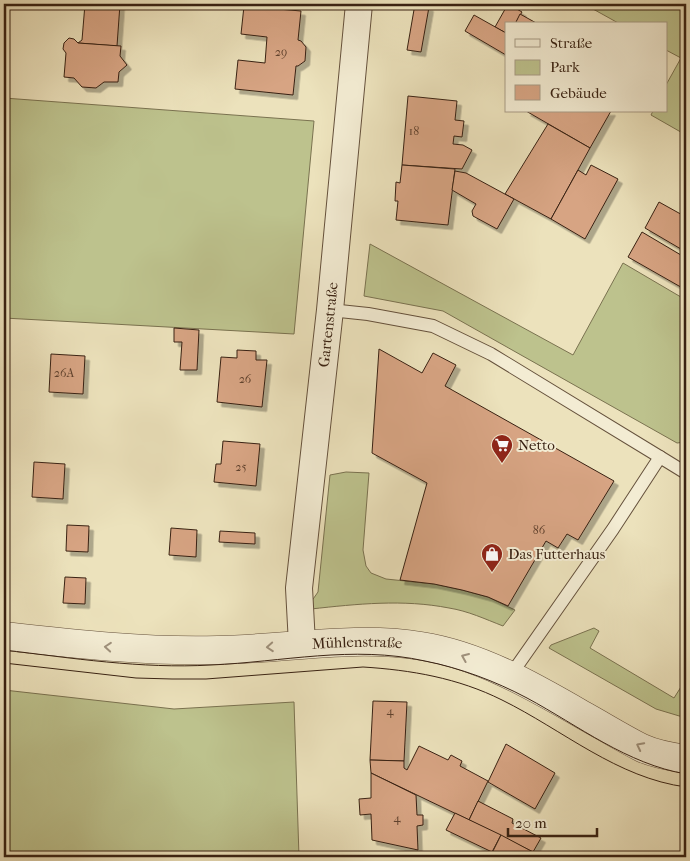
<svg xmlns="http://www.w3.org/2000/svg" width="690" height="861" viewBox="0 0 690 861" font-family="'IM FELL French Canon',serif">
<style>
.green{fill:#bdc28d;stroke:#7a7250}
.building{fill:#d7a483;stroke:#382112;filter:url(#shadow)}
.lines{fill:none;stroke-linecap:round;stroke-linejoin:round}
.service-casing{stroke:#65513c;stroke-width:14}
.minor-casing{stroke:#65513c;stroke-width:28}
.tertiary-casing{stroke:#65513c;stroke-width:29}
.service{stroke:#f3ecd3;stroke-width:12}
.minor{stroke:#f3ecd3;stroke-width:26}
.tertiary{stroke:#f3ecd3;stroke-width:28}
.tram{stroke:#382112;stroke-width:1}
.oneway{stroke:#9f917c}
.labels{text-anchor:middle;stroke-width:4;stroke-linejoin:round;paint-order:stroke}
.number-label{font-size:12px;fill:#60422e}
.street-label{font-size:15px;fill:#382112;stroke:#f3ecd3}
.poi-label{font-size:15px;fill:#382112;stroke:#f3ecd3;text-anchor:start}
</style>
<defs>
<filter id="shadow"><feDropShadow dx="4.5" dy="4.5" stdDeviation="0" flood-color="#0004"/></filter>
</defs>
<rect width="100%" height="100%" fill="#ece2bc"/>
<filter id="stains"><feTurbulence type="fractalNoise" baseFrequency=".004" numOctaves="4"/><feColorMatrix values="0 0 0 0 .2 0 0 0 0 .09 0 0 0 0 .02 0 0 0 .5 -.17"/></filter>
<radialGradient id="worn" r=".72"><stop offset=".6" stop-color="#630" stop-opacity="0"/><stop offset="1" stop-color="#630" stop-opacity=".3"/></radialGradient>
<g class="green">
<polygon points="584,4 686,4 686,135 651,115 653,111 666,111 666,85 681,58 666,50 666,24 620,24"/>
<polygon points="4,98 314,121 294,334 4,318"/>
<polygon points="370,244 573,355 623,263 686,300 686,442 677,443 443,311 364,296"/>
<path d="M346,472L369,473L363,550L366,566L371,573L386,579L434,584L462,590L488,597L515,610L503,626C485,619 468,611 449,608C403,599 357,604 311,609V602L318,592L330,475Z"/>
<polygon points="594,628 599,631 590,648 674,698 686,679 686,718 656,709 549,648 551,645"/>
<polygon points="4,690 174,709 294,702 299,857 4,857"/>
</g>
<g class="building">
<polygon points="85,4 120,4 117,46 78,43 82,40"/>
<polygon points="415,4 429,7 421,52 407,50"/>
<polygon points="508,4 522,12 515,24 506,24 506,33 495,27"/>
<polygon points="244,6 301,11 298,40 301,41 306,47 305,61 298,66 296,66 293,95 235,89 238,60 265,63 267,37 241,34"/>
<polygon points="520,14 538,24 515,24"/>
<polygon points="474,15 506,33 506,55 465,31"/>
<polygon points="69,38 74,39 78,43 121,46 120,56 127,65 119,72 118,82 104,82 96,88 82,87 74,78 64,77 66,53 63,49 64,43"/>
<polygon points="408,96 457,101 455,120 464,121 462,137 454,136 453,144 463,145 472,150 462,169 402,165"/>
<polygon points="526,111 611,111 590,148"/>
<polygon points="548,124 590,148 551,219 505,194"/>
<polygon points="402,165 455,169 448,225 396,220 398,201 395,201 396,182 400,183"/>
<polygon points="591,165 618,179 585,239 551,219 578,170 586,175"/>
<polygon points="455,171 466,173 514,199 497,229 473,216 472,211 476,204 452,190"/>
<polygon points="659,202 686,217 686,252 645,228"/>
<polygon points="642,232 686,258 686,290 628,257"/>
<polygon points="174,328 199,330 197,370 180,370 182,342 174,342"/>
<polygon points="379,349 422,373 433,353 456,365 445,386 614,481 578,540 567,534 558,548 546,541 508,606 488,597 462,590 434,584 400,580 427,483 372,453"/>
<polygon points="237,350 256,351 256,360 267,360 262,407 217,402 221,357 237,358"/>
<polygon points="51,354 85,356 83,394 49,392"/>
<polygon points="223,441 260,444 256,486 214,482 216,464 221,464"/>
<polygon points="34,462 65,464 63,499 32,497"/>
<polygon points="67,525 89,526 88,552 66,551"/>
<polygon points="171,528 197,530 196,557 169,555"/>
<polygon points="220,531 255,533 255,544 219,542"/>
<polygon points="65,577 86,578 85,604 63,603"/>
<polygon points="373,701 407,702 404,761 370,760"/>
<polygon points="506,744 555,773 535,809 488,782"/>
<polygon points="419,746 448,760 451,755 462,761 460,766 488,781 469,820 371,773 370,760 404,761 404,768 407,770"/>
<polygon points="371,773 416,795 417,815 423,815 423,825 417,826 418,850 372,840 371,814 360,815 359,799 371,798"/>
<polygon points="478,801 513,819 512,823 541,838 533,852 469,820"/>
<polygon points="455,813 501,835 492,852 446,830"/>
<polygon points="501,835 533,852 545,857 490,857"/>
</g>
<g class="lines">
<g class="service-casing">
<g id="service">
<polyline points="330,310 368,314 433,326 491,354 660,457"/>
<polyline points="510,676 613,529 660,457 686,473"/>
</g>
</g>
<g class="minor-casing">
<g id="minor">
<path id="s1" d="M302,644L299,588L330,310L359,4"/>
</g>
</g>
<g class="tertiary-casing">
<g id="tertiary">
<path id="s2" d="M4,636C75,644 146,652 218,650C285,649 354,635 421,646C479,655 533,686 583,715C603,726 622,738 642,748C655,754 672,757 686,759"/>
</g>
</g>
<use href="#service" class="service"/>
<use href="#minor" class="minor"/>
<use href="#tertiary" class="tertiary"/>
<g class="tram">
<path d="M4,650C72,658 141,669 211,665C282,662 353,645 425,661C460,668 495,681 527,698C579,726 627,764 686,774"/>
<path d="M4,663L136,678L172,679H206L363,667C411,670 458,678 502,700C563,730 617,778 686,787"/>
</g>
</g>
<defs><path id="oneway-chevron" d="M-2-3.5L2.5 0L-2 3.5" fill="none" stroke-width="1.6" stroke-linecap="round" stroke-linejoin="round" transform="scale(1.25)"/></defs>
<g class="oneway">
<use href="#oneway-chevron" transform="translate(108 647) rotate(-175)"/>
<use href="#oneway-chevron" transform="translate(270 647) rotate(176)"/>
<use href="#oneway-chevron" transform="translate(465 657) rotate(-157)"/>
<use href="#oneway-chevron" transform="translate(640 746) rotate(-153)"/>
</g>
<defs>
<g id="supermarket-pin" transform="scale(1.125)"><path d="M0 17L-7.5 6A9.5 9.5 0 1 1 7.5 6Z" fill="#8f2418" stroke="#f3ecd3"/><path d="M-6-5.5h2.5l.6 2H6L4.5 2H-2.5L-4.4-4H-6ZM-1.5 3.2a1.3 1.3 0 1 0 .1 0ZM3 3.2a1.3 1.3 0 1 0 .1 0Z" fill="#fff"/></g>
<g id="shop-pin" transform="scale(1.125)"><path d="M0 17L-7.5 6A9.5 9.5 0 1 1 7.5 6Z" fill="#8f2418" stroke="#f3ecd3"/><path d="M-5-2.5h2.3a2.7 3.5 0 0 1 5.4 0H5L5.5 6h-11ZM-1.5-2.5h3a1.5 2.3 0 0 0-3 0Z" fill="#fff"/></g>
</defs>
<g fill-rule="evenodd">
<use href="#supermarket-pin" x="502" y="445"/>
<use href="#shop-pin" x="492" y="554"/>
</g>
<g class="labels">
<g class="number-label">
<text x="281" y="56">29</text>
<text x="414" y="135">18</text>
<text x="64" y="377">26A</text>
<text x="245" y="383">26</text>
<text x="241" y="471">25</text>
<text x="539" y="534">86</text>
<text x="390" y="715">4</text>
<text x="397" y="822">4</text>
</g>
<g class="street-label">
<text dy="5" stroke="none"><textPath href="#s1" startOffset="321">Gartenstraße</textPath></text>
<text dy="5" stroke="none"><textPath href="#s2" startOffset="354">Mühlenstraße</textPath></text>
</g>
<g class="poi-label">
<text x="518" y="450">Netto</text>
<text x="508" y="559">Das Futterhaus</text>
</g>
</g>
<rect width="690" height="861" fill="none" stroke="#ece2bc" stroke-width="20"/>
<rect x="5" y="5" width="680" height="851" fill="none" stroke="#382112" stroke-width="2.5"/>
<rect x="10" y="10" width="670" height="841" fill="none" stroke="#382112"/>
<rect x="505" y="22" width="162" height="90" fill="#f3ecd3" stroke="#a89b86"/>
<rect x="515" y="39" width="25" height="8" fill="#f3ecd3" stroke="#a89b86"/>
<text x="550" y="48" font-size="15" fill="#382112">Straße</text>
<rect x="515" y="60" width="25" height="15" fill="#bdc28d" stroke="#a89b86"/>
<text x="550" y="72" font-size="15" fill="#382112">Park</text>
<rect x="515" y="85" width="25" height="15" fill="#d7a483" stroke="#a89b86"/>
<text x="550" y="98" font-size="15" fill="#382112">Gebäude</text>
<path d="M508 828v8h89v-8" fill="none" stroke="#382112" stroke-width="2.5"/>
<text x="515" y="828" font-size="15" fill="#382112" stroke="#f3ecd3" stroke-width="4" paint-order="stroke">20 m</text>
<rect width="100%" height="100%" filter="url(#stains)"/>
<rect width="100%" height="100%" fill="url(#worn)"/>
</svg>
